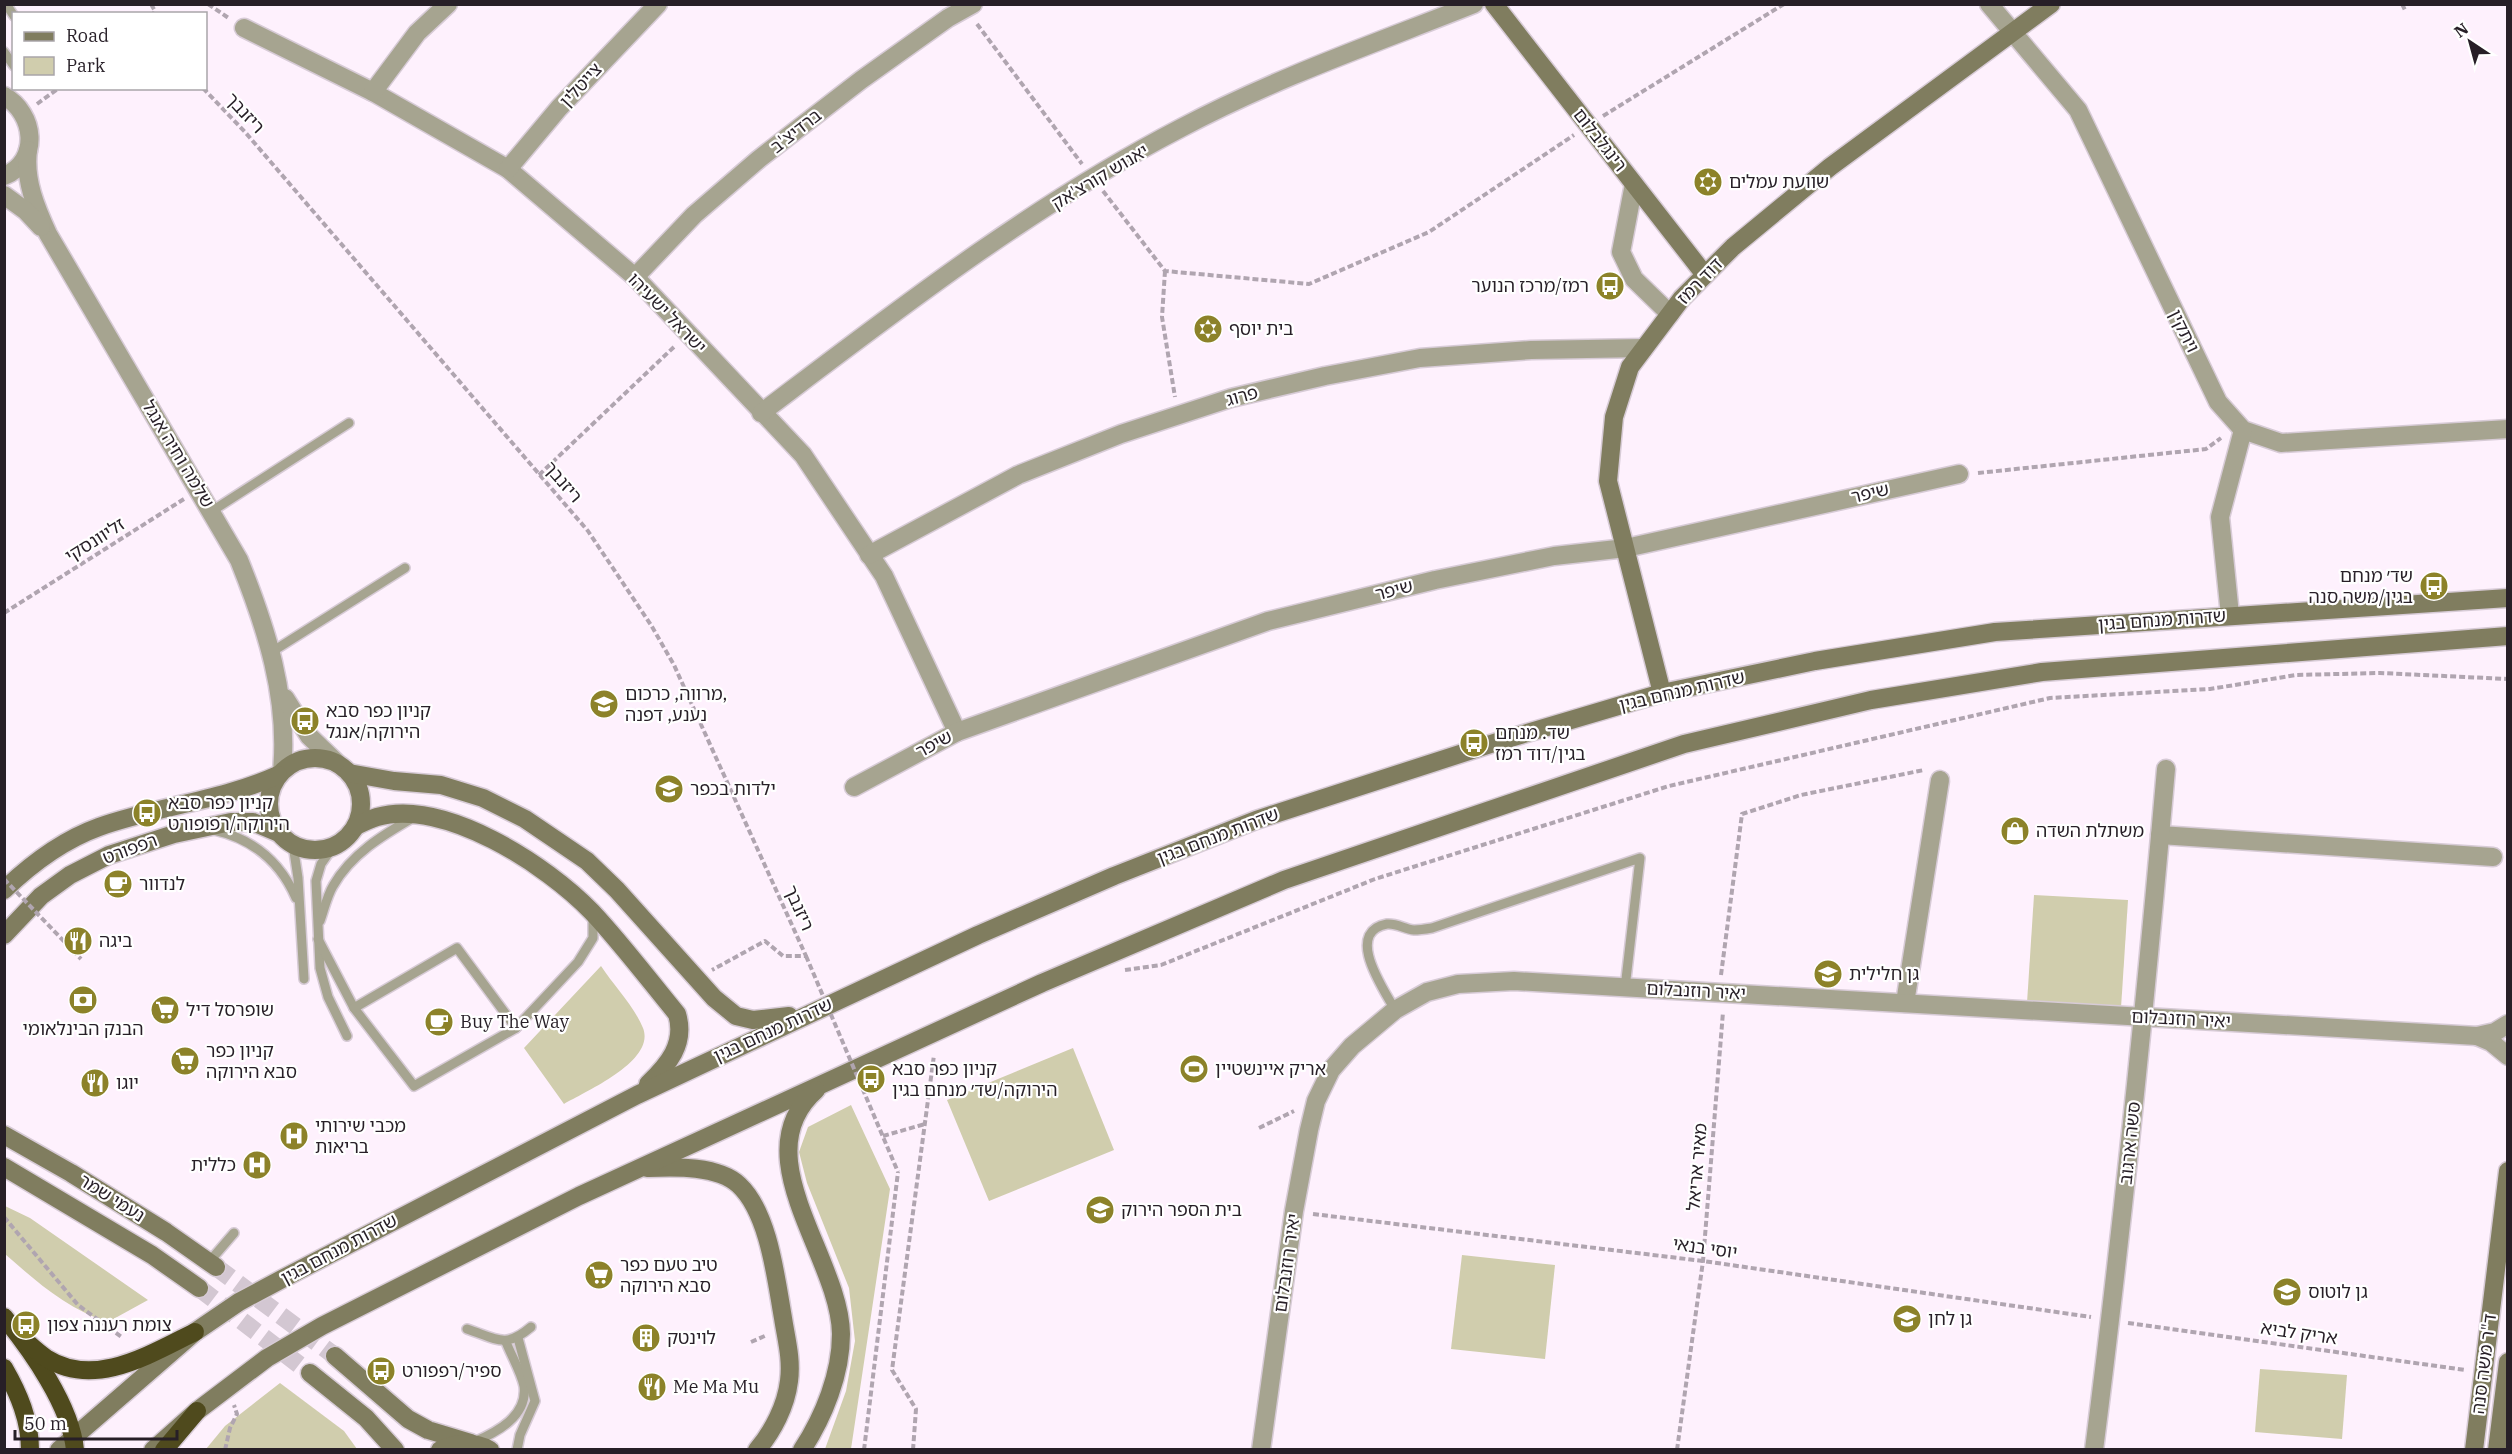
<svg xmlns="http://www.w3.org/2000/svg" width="2512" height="1454" viewBox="0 0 2512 1454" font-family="'IBM Plex Serif','Noto Sans Hebrew',serif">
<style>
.green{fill:#d0cdad}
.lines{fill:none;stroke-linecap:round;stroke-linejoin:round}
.secondary-tunnel{stroke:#d3c7d2;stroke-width:18;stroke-dasharray:18 9;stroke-linecap:butt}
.lane-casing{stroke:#d7cbd6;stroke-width:12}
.street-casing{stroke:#d7cbd6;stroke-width:21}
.secondary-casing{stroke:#d7cbd6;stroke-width:21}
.highway-casing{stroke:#d7cbd6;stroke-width:21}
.path{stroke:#b0a5b0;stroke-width:4;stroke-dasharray:6 3;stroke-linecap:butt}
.lane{stroke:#a6a490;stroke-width:9}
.street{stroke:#a6a490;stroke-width:18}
.secondary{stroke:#807d5f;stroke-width:18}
.highway{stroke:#4f4a1d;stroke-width:18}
.path-bridge{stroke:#b0a5b0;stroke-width:4;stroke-dasharray:6 3;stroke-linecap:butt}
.labels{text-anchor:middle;stroke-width:4.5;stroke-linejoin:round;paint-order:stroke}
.street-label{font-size:18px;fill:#271f27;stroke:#fff}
.poi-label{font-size:18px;fill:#271f27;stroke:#fff;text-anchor:start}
</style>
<rect width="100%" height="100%" fill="#fef1fd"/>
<g class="green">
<polygon points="2034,895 2128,900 2121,1008 2027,1003"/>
<path d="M601,966C614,986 634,1006 643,1028C656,1061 586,1091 564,1104L524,1048Z"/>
<polygon points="1073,1048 1114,1150 989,1201 947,1100"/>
<polygon points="851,1105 890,1189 851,1449 825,1449 846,1391 855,1341 849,1288 807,1183 799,1152 808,1127"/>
<path d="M5,1206L30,1218L148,1300L108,1322C67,1309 37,1282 5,1254Z"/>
<polygon points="1462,1255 1555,1265 1545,1359 1451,1349"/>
<polygon points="2260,1369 2347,1375 2342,1439 2255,1432"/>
<polygon points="280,1383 344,1431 357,1449 206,1449 225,1426"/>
</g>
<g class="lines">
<g class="secondary-tunnel">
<polyline points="216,1267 335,1356"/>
<polyline points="199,1288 310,1373"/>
</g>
<g class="lane-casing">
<g id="lane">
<polyline points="6,4 14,16"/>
<polyline points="4,52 14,66"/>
<polyline points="212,511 349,423"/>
<polyline points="270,653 405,568"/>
<path d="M214,830C253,839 280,861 296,898"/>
<polyline points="293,845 298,878 304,979"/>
<polyline points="333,847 321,864 316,881 320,968 328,997 347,1036"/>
<path d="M320,921C324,910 327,896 333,886C351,854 383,835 414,817"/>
<polyline points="318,939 354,1008 414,1086 516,1028 578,962 593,938 593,915"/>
<polyline points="354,1008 457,948 516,1028"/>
<path d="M1395,1010C1385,991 1343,932 1387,924C1397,923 1404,929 1414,930C1420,930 1426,929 1432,928L1640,858L1625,988"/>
<polyline points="209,1262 234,1233"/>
<path d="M467,1329C497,1339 505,1349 531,1327"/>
<path d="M474,1442C497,1432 528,1416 524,1386C521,1372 511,1355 506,1342"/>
<polyline points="517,1450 520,1435 535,1401 518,1338"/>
</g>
</g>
<g class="street-casing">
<g id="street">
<polyline points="1989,4 2078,110 2218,402 2243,430 2281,443 2508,429"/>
<polyline points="244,28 373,92 508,169 635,277 803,455 884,576 957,732"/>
<polyline points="373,92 417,33 448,4"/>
<path d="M4,96C35,113 41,161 4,176"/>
<path d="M28,150C24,180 36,208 48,234L239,560C266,627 289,697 282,771"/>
<polyline points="508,169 559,108 658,4"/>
<polyline points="1634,184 1621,252 1634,279 1670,314"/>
<polyline points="4,195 26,211 41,227"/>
<polyline points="635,277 694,215 759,159 861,80 948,18 973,4"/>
<path d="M761,413C896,311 1031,206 1181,128C1275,78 1376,43 1474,4"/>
<polyline points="869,555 1018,475 1121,434 1231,398 1325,376 1420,358 1531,350 1644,348"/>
<polyline points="2230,615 2220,517 2243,430"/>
<polyline points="285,698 309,736 337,763"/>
<polyline points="854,787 957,732 1268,621 1435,580 1554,556 1626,548 1959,474"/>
<polyline points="2160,835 2493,857"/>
<polyline points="1905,1003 1940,780"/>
<polyline points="2477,1036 2491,1042 2508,1056"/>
<polyline points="1261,1450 1294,1211 1309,1130 1316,1101 1331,1070 1352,1046 1395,1010 1427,992 1458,984 1514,981 2477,1036 2495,1032 2508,1024"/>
<path d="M2094,1450C2123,1223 2146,997 2166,769"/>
</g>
</g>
<g class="secondary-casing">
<g id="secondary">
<polyline points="1494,4 1705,275"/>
<polyline points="1662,693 1608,481 1614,417 1630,367 1682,298 1733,247 1830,167 2051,4"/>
<circle cx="315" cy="804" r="46"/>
<polyline points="349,773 394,781 441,785 483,798 525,819 587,861 617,890 714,998 736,1016 753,1020 789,1016"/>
<path d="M356,826C362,823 370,819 377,817C444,798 547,865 592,912C622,944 649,980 677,1014C686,1044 668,1065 648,1084"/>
<path d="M4,890C31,864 63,840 99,827C158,806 221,801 278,775"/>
<polyline points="4,935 41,896 70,875 109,855 174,834 231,822 253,822 279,833"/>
<polyline points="4,1135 71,1173 166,1232 216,1267"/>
<polyline points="4,1167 152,1255 199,1288"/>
<path d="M647,1168C674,1167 718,1165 739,1185C769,1213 776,1279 783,1318C786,1338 792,1359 789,1381C786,1406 773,1431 757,1450"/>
<polyline points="335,1356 408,1419 428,1430 471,1443"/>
<polyline points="310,1373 366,1418 395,1450"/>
<polyline points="59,1450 195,1332 239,1302 282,1279 637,1095 978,935 1114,876 1256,820 1500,741 1662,693 1815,661 1995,632 2508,598"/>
<polyline points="153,1450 197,1411 267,1358 322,1326 579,1196 1042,983 1284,880 1684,744 1871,700 2042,672 2508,636"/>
<path d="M440,1450C456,1442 474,1441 490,1450"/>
<path d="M802,1450C824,1416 841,1374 841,1334C840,1257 742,1155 816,1090"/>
<polyline points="2474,1450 2508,1171"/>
<polyline points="2497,1450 2508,1362"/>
</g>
</g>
<g class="highway-casing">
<g id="highway">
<path d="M4,1317C31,1350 71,1406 75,1450"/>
<path d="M21,1337C29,1344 37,1352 46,1358C95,1389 150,1354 195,1332"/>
<path d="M4,1368C19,1394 30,1420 30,1450"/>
<polyline points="164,1450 197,1411"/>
</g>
</g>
<g class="path">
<polyline points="151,4 155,11 153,14"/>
<polyline points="208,4 230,19"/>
<polyline points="2402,4 2405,10"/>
<polyline points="977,24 1082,164"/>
<polyline points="203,88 245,132 588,531 651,625 674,665 806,956 783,956 765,941 712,970"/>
<polyline points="37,104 59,88"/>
<polyline points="1603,116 1784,4"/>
<polyline points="1103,191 1165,271 1309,284 1429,232 1574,135"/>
<polyline points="1165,271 1162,317 1175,397"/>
<polyline points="1978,473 2206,449 2221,438"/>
<polyline points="539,475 676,345"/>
<polyline points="4,613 184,499"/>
<polyline points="1125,970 1161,965 1375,879 1669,786 2050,698 2210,689 2296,675 2380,673 2508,679"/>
<polyline points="1721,975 1742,814 1801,795 1924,770"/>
<polyline points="1259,1128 1294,1111"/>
<polyline points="883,1136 925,1124"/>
<polyline points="1313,1214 1703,1261 2091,1317"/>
<polyline points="4,1217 78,1305 123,1338"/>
<polyline points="2128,1323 2465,1370"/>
<polyline points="751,1342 767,1335"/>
<polyline points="225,1450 230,1428 237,1414 234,1405"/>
<polyline points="864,1450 898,1172"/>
<polyline points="913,1450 916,1409 892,1370 934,1055"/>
<polyline points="1677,1450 1703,1261 1723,1012"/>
</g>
<use href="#lane" class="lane"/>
<use href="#street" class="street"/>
<use href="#secondary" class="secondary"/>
<use href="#highway" class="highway"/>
<g class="path-bridge">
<polyline points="4,879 81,959"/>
<polyline points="806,956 898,1172"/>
</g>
</g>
<defs>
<g id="synagogue-disc" transform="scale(1.5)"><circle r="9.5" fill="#8c8229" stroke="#fff"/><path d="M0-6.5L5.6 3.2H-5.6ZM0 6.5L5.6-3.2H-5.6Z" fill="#fff"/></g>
<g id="bus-disc" transform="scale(1.5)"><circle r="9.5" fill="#8c8229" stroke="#fff"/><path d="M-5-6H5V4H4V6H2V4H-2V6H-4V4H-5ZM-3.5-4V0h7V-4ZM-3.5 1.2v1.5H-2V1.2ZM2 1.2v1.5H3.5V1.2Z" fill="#fff"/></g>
<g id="school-disc" transform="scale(1.5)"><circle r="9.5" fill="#8c8229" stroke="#fff"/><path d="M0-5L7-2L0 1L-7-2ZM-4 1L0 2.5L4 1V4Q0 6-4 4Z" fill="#fff"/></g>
<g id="shop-disc" transform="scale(1.5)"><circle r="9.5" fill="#8c8229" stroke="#fff"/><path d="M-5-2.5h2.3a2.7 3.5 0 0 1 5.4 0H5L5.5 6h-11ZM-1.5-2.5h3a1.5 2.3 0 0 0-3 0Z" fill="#fff"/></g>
<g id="cafe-disc" transform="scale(1.5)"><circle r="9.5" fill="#8c8229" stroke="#fff"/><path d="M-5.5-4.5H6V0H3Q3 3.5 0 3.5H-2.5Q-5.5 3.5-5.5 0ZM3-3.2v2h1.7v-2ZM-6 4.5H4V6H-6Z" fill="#fff"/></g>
<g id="restaurant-disc" transform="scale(1.5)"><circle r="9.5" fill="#8c8229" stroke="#fff"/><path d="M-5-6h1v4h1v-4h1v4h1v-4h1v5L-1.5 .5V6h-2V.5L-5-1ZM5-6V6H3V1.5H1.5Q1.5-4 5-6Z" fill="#fff"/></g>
<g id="bank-disc" transform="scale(1.5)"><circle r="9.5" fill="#8c8229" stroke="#fff"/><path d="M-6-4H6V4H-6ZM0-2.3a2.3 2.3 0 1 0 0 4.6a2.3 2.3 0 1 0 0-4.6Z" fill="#fff"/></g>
<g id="supermarket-disc" transform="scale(1.5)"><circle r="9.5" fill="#8c8229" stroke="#fff"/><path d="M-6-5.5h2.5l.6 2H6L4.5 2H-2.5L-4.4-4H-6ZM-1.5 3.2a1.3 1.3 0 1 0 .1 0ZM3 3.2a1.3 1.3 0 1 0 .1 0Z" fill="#fff"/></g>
<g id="stadium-disc" transform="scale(1.5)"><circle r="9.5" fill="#8c8229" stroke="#fff"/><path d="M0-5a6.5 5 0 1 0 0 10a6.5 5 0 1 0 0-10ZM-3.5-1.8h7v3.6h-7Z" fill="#fff"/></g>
<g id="hospital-disc" transform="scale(1.5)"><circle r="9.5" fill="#8c8229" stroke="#fff"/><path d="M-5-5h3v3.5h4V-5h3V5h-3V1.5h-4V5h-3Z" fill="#fff"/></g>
<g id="building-disc" transform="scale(1.5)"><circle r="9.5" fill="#8c8229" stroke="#fff"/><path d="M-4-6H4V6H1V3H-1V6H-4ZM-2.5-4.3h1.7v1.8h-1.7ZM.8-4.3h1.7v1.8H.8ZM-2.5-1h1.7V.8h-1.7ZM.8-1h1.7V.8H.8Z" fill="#fff"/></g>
</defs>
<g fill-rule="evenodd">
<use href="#synagogue-disc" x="1708" y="182"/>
<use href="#bus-disc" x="1610" y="286"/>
<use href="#synagogue-disc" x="1208" y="329"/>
<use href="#bus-disc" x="2434" y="586"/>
<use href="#school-disc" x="604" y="704"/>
<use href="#bus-disc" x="305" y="721"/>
<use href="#bus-disc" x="1474" y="743"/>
<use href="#school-disc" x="669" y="789"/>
<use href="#bus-disc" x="147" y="813"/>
<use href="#shop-disc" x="2015" y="831"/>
<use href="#cafe-disc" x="118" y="884"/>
<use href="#restaurant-disc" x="78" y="941"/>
<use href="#school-disc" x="1828" y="974"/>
<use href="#bank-disc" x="83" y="1000"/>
<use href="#supermarket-disc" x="165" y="1010"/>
<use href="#cafe-disc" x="439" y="1022"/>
<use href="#supermarket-disc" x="185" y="1061"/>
<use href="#stadium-disc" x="1194" y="1069"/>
<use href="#bus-disc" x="871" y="1079"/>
<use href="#restaurant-disc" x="95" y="1083"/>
<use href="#hospital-disc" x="294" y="1136"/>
<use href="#hospital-disc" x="257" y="1165"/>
<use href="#school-disc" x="1100" y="1210"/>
<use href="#supermarket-disc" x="599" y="1275"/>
<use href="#school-disc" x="2287" y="1292"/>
<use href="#school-disc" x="1907" y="1319"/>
<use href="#bus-disc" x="26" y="1325"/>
<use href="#building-disc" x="646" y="1338"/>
<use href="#bus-disc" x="381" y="1371"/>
<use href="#restaurant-disc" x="652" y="1387"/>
</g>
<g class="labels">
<g class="street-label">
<text transform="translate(581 85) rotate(-47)" y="6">צייטלין</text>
<text transform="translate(245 113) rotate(47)" y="6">ריזנבך</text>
<text transform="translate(796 131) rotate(-38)" y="6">ברדיצ'ב</text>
<text transform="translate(1600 140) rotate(52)" y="6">רינגלבלום</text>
<text transform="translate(1100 177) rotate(-31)" y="6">יאנוש קורצ'אק</text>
<text transform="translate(1700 281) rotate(-46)" y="6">דוד רמז</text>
<text transform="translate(667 313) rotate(46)" y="6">ישראל ישעיהו</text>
<text transform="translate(2184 331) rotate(64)" y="6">ויתקין</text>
<text transform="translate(1242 396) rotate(-15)" y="6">פרוג</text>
<text transform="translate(178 454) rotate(59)" y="6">שלמה וחיה אנגל</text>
<text transform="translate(563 482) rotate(49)" y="6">ריזנבך</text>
<text transform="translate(1870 493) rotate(-13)" y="6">שיפר</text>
<text transform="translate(95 540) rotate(-32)" y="6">זליוונסקי</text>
<text transform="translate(1394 590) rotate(-14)" y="6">שיפר</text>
<text transform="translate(2162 620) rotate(-4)" y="6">שדרות מנחם בגין</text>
<text transform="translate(1682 691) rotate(-13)" y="6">שדרות מנחם בגין</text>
<text transform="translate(934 744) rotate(-28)" y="6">שיפר</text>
<text transform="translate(1218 836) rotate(-21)" y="6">שדרות מנחם בגין</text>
<text transform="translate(130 849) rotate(-20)" y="6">רפפורט</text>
<text transform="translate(799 908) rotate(66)" y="6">ריזנבך</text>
<text transform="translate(1696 991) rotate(3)" y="6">יאיר רוזנבלום</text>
<text transform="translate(2181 1019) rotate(3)" y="6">יאיר רוזנבלום</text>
<text transform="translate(773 1030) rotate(-25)" y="6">שדרות מנחם בגין</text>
<text transform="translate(2130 1143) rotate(-84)" y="6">סשה ארגוב</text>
<text transform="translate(1697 1167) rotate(-85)" y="6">מאיר אריאל</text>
<text transform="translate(112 1198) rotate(32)" y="6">נעמי שמר</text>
<text transform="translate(1705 1248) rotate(8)" y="6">יוסי בנאי</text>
<text transform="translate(339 1249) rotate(-28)" y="6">שדרות מנחם בגין</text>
<text transform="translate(1287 1263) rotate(-82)" y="6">יאיר רוזנבלום</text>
<text transform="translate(2299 1333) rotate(8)" y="6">אריק לביא</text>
<text transform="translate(2484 1364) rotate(-83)" y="6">ד"ר משה סנה</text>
</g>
<g class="poi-label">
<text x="1729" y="188">שוועת עמלים</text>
<text x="1589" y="292" text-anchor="end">רמז/מרכז הנוער</text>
<text x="1229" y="335">בית יוסף</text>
<text x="2413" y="582" text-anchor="end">שד׳ מנחם<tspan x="2413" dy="21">בגין/משה סנה</tspan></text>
<text x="625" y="700">מרווה, כרכום,<tspan x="625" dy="21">נענע, דפנה</tspan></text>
<text x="326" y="717">קניון כפר סבא<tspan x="326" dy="21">הירוקה/אנגל</tspan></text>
<text x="1495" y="739">שד. מנחם<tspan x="1495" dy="21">בגין/דוד רמז</tspan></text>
<text x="690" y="795">ילדות בכפר</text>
<text x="168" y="809">קניון כפר סבא<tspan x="168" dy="21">הירוקה/רפופורט</tspan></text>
<text x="2036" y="837">משתלת השדה</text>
<text x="139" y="890">לנדוור</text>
<text x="99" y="947">ביגה</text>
<text x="1849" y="980">גן חלילית</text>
<text x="186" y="1016">שופרסל דיל</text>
<text x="460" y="1028">Buy The Way</text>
<text x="83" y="1035" text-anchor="middle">הבנק הבינלאומי</text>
<text x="206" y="1057">קניון כפר<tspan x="206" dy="21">סבא הירוקה</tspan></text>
<text x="892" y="1075">קניון כפר סבא<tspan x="892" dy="21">הירוקה/שד׳ מנחם בגין</tspan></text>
<text x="1215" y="1075">אריק איינשטיין</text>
<text x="116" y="1089">יוגו</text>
<text x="315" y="1132">מכבי שירותי<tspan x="315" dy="21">בריאות</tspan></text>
<text x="236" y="1171" text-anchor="end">כללית</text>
<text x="1121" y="1216">בית הספר הירוק</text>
<text x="620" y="1271">טיב טעם כפר<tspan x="620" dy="21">סבא הירוקה</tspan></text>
<text x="2308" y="1298">גן לוטוס</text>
<text x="1928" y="1325">גן לחן</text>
<text x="47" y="1331">צומת רעננה צפון</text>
<text x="667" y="1344">לוינטק</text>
<text x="402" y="1377">ספיר/רפפורט</text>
<text x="673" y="1393">Me Ma Mu</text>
</g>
</g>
<rect width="2512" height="1454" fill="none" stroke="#271f27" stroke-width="12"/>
<rect x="12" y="12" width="195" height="78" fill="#ffffff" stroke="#a9a5a9" stroke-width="1.5"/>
<rect x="24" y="32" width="30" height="9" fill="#807d5f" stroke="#a9a5a9" stroke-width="1.5"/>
<text x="66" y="42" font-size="18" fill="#271f27">Road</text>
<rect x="24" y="57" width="30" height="18" fill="#d0cdad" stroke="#a9a5a9" stroke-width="1.5"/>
<text x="66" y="72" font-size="18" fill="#271f27">Park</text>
<g transform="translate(2470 42) rotate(324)" stroke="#ffffff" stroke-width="4.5" paint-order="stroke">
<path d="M0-4.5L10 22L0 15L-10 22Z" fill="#271f27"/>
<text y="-9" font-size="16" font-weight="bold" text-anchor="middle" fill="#271f27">N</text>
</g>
<path d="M15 1430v9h162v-9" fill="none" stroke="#271f27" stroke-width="3"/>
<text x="24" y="1430" font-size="18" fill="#271f27" stroke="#ffffff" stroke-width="4.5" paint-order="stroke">50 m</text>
</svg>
